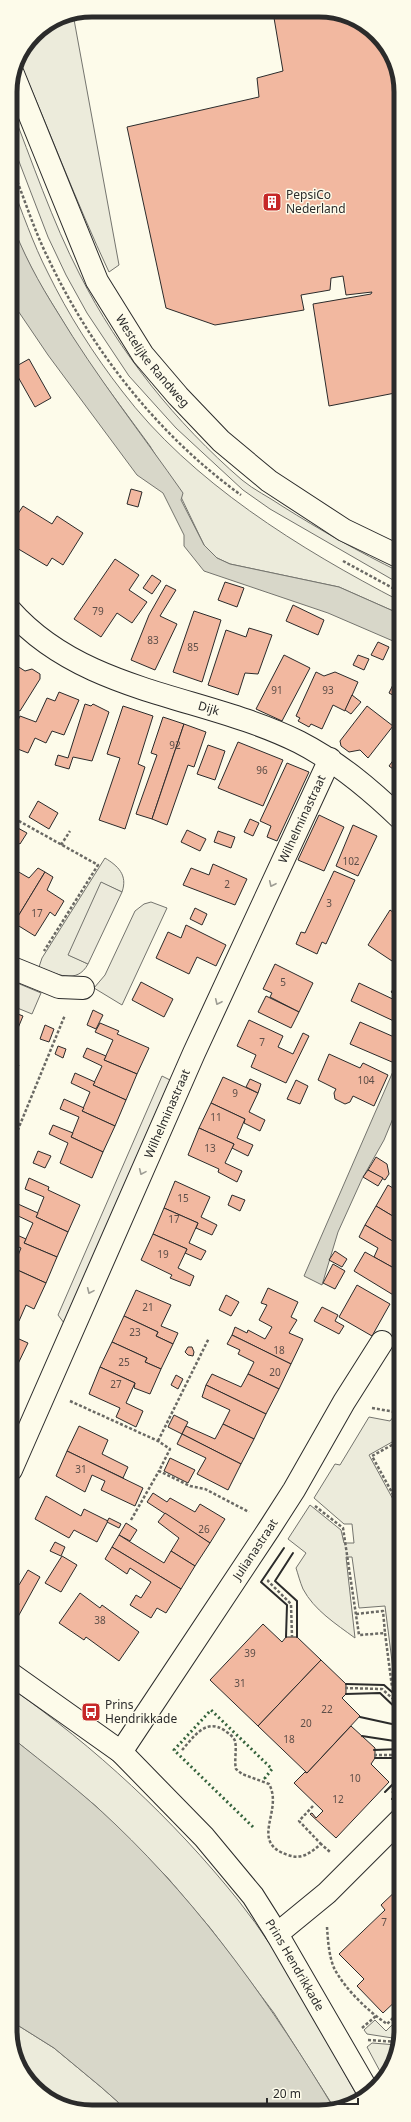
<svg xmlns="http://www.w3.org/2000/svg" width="411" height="2122" viewBox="0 0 411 2122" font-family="'Noto Sans',sans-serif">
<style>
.green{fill:#ecebdb;stroke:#74746e}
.parking{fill:#eceadb;stroke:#74746e}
.water{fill:#d8d7c9;stroke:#74746e}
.building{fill:#f2b8a0;stroke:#2b2b2b}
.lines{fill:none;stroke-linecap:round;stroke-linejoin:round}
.minor-casing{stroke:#2b2b2b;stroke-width:24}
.tertiary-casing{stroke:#2b2b2b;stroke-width:24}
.path{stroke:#6a6964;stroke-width:2.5;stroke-dasharray:3 2;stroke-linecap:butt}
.minor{stroke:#fdfbea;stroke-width:22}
.tertiary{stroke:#fdfbea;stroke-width:22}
.hedge{stroke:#34623c;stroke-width:3;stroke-dasharray:2 3;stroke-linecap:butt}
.wall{stroke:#2b2b2b;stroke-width:2}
.oneway{stroke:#9e9d94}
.labels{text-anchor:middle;stroke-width:3;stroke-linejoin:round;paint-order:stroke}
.number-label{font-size:10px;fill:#5d4e48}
.poi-label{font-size:12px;fill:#2b2b2b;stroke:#fdfbea;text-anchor:start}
.street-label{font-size:12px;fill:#2b2b2b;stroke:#fdfbea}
.rim{fill:none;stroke:#2b2b2b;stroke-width:5}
</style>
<rect width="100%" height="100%" fill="#fdfbea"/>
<g class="green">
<path d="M73,14L119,265L109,272C76,202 49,129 18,58C33,35 45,19 73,14Z"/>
<path d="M10,105C32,161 52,221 80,275C119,352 176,423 242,480C254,490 269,497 282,506C320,530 359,552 400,572V584L270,509L243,490L176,428L129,376L87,313L66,275L48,237L10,138Z"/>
<path d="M10,181C22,211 33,244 48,273C68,314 94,355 122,391C191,482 300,549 400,601V614L339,587L230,564L217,558L204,545L181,497L150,446L86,359L37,279L20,245L10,218Z"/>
<path d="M105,858C118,866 128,875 122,892L102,883L69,955L88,964C77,985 56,974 39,967L42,958Z"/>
<polygon points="151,902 167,908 122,1005 94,988 105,975 135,911 144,904"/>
<path d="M394,1416L401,1417V1437L369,1455L401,1514V1679L395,1685L385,1606L359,1608L352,1557H346L355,1638C336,1624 314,1610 303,1589C300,1582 298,1574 296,1568L306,1553L288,1539L310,1505L341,1530L344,1543H354L352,1524H344L314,1498L335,1464L340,1465L369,1417L390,1421Z"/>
<path d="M11,1688C95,1747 173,1819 238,1900C285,1959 320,2029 356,2094L335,2109L274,2013L211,1929L167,1877L97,1807L11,1737Z"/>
<polygon points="401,2016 399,2039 367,2034 364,2030 375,2020 386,2031"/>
<polygon points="11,2021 54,2048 101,2087 118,2102 123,2111 76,2110 31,2084 11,2040"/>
<polygon points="372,2043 397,2045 382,2075 367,2047"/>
</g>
<g class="parking">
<polygon points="101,882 122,892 88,964 68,955"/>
<polygon points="10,980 41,993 32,1014 10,1005"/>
<polygon points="162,1076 170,1080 64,1323 58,1315"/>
</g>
<g class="water">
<path d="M10,218C22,252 39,283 58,313C96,376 141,433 183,493L181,500L204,545L217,558L230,564L339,587L400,614V644L328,613L204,571L184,546V535L163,493L137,475L48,355L10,299Z"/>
<polygon points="401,1053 401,1099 384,1140 362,1179 338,1232 322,1285 304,1276"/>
<path d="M11,1737C46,1765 83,1793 115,1824C203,1908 273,2007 335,2110L329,2111H123L118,2102L101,2087L54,2048L11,2021Z"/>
</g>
<g class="building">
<polygon points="273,12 340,13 381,38 400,82 400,392 329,406 313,304 371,294 372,292 346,295 343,276 331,278 330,290 301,295 304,310 215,325 166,308 127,127 259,97 257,78 283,71"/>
<polygon points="29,359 51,398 35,407 13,368"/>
<polygon points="131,489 142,492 138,507 127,504"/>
<polygon points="23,506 52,524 57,516 83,533 63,565 52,558 47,566 10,544 10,526"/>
<polygon points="115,559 139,575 129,590 147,602 132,623 117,613 101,637 74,619"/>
<polygon points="152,575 161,581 152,594 143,588"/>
<polygon points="225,582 244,588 237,607 218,600"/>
<polygon points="166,585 176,590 160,616 177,624 155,670 131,660 149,615"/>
<polygon points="293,605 324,620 318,635 286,621"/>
<polygon points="194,611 221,620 202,682 173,672"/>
<polygon points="249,628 272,635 258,674 245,673 238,695 208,685 226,630 246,637"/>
<polygon points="378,642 389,647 383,660 371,655"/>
<polygon points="284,655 310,668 282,721 256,709"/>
<polygon points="358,655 369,659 364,670 353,665"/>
<polygon points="14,664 25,671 32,669 40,674 40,679 20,711 10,705 10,669"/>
<polygon points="400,670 400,699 389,693"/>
<polygon points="316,672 324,676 335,672 358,682 345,711 333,705 322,729 311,724 309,727 298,721 300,718 296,716"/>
<polygon points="59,692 79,700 64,735 52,731 46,743 35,738 28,753 10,746 10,737 20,716 36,722 47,698 55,701"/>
<polygon points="352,695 361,702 351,714 345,710"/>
<polygon points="85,704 91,706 93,704 109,712 92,761 73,757 69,769 55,765 58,755 68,758"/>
<polygon points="123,706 153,716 138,764 145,767 125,829 99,820 120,758 107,754"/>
<polygon points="367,706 393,726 368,758 360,750 349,752 341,746 340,741"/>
<polygon points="163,717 184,724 152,819 136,814 157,755 151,753"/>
<polygon points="184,724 206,732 194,767 188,765 167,825 152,819"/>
<polygon points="400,734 401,775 389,766 400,751 393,745"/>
<polygon points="238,742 283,760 263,806 218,788"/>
<polygon points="208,745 225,751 215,780 197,774"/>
<polygon points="287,763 309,772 277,841 267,837 271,826 260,821"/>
<polygon points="38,801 58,813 49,829 29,817"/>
<polygon points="319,815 344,827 324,871 298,860"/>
<polygon points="250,819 259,823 253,836 244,832"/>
<polygon points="353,825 377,836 358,876 336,866"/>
<polygon points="16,827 27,833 20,844 10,838"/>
<polygon points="187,830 206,839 200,851 181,842"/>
<polygon points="218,831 235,837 231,848 214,842"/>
<polygon points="213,864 247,879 235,905 183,885 191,868 209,875"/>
<polygon points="10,867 17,871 10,882"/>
<polygon points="38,868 45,872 14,923 10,921 10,882 17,871 29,878"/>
<polygon points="334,871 355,880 326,944 322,942 317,954 296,944 301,932 305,933"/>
<polygon points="45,872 53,877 47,890 64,901 55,916 50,912 35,936 14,923"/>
<polygon points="195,908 207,914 202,925 190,919"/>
<polygon points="390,910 401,918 401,967 368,945"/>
<polygon points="186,925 226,945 216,966 197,957 189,974 156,958 168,932 181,938"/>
<polygon points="275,964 313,983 299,1012 270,997 272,993 263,989"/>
<polygon points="401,979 401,999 391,992"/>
<polygon points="141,982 173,999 164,1017 132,1000"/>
<polygon points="359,983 401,1003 401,1019 398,1023 351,1001"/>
<polygon points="266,996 299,1012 291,1028 258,1012"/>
<polygon points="93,1010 103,1015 96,1029 87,1025"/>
<polygon points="10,1011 23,1016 11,1045 10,1044"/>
<polygon points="249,1020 283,1036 278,1047 293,1054 303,1033 309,1036 286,1083 251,1067 256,1055 237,1046"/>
<polygon points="360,1022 401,1040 401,1044 392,1062 350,1044"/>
<polygon points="100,1023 119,1031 117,1034 149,1048 137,1074 104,1060 113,1040 95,1032"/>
<polygon points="45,1025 54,1029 49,1042 40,1039"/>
<polygon points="58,1046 66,1049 63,1058 55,1054"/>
<polygon points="87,1048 106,1056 104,1060 137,1074 126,1100 93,1085 102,1066 83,1057"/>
<polygon points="329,1054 360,1068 363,1063 388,1075 374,1106 353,1096 350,1102 345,1104 335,1099 334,1093 336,1089 318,1080"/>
<polygon points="10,1060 19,1065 15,1073 10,1071"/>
<polygon points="10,1071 15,1073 12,1081 10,1080"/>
<polygon points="75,1073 95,1082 93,1085 126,1100 115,1126 82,1111 90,1092 71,1083"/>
<polygon points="223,1077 258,1093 249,1112 265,1120 260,1131 244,1123 245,1119 211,1103"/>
<polygon points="250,1079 261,1084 258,1093 246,1087"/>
<polygon points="296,1080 308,1086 300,1104 287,1099"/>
<polygon points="64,1099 84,1108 82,1111 115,1126 103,1152 71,1137 79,1117 60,1109"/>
<polygon points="211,1103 245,1119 237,1138 253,1145 248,1156 232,1148 234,1144 199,1128"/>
<polygon points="53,1125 73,1133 71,1137 103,1152 92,1178 60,1163 68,1143 49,1134"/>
<polygon points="199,1128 234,1144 225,1163 242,1171 237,1182 218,1172 219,1169 188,1155"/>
<polygon points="38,1151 51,1156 45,1168 33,1163"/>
<polygon points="376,1157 387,1164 389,1174 385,1180 368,1170"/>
<polygon points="368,1170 383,1178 378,1186 363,1177"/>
<polygon points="29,1178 49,1187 48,1190 80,1205 68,1232 36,1217 44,1197 25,1189"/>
<polygon points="175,1181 210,1197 201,1217 217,1225 212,1235 196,1228 198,1223 164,1208"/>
<polygon points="388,1185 401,1193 401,1221 376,1206"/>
<polygon points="232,1195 245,1200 240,1211 228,1205"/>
<polygon points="18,1204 38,1213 36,1217 68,1232 57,1257 24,1243 33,1223 14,1214"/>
<polygon points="376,1206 401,1221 401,1246 365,1225"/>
<polygon points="164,1208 198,1223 189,1243 206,1251 201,1260 185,1253 187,1249 153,1234"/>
<polygon points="365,1225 401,1246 401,1272 374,1257 378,1248 359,1237"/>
<polygon points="10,1232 26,1239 24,1243 57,1257 46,1283 13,1268 21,1248 10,1243"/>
<polygon points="153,1234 187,1249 178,1268 194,1276 190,1286 170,1278 172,1275 141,1260"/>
<polygon points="335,1251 347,1259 342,1267 329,1260"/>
<polygon points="365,1252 401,1272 401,1286 395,1296 354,1271"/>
<polygon points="10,1262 15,1264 13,1268 46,1283 34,1309 26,1305 19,1321 10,1317"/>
<polygon points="333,1264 345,1271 335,1289 323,1283"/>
<polygon points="357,1285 390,1304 372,1336 339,1317"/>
<polygon points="268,1288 298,1302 291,1317 297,1320 289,1333 303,1339 291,1364 232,1335 235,1327 247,1333 248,1330 265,1339 272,1327 259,1320 267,1305 261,1303"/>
<polygon points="136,1290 171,1305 161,1326 178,1333 173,1344 156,1336 158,1332 124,1316"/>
<polygon points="226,1295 239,1302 231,1316 219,1310"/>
<polygon points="322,1307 338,1315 335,1321 344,1326 339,1334 314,1321"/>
<polygon points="124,1316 158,1332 156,1336 173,1344 161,1369 145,1362 147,1358 112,1342"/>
<polygon points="10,1335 28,1343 16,1368 11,1366"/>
<polygon points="232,1335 291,1364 279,1389 248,1374 254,1362 238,1354 240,1350 227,1344"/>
<polygon points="112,1342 147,1358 145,1362 161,1369 150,1394 134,1388 135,1383 100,1367"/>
<polygon points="188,1347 192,1347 194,1352 193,1356 188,1355 185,1352"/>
<polygon points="11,1366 16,1368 11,1379"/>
<polygon points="100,1367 135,1383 126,1403 143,1411 136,1427 116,1417 120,1408 89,1394"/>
<polygon points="212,1374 241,1387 248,1374 279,1389 266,1414 206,1385"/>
<polygon points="176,1375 183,1379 178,1389 171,1385"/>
<polygon points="206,1385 266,1414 254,1439 223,1424 230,1410 202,1397"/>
<polygon points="174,1415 188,1422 182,1434 168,1427"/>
<polygon points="223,1424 254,1439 241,1464 182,1434 186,1426 215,1439"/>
<polygon points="79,1426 108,1440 102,1454 128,1467 123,1478 67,1451"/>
<polygon points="182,1434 241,1464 228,1490 197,1474 206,1458 177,1444"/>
<polygon points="401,1444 401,1457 395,1447"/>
<polygon points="67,1451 143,1488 135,1506 101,1490 105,1481 92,1475 85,1492 56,1476"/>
<polygon points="170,1458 195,1470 188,1483 164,1471"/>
<polygon points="153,1493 167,1502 170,1498 195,1512 200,1504 225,1519 210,1543 147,1502"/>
<polygon points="46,1496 81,1516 84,1509 108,1521 97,1542 74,1530 69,1538 35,1519"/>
<polygon points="165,1513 210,1543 195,1566 171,1551 179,1538 158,1522"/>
<polygon points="109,1518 121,1524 119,1528 107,1522"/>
<polygon points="126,1523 137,1530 130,1541 119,1535"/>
<polygon points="119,1535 164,1563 171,1551 195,1566 181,1589 112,1547"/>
<polygon points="55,1542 65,1547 61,1556 50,1551"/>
<polygon points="112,1547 181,1589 166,1613 157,1608 151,1618 130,1605 136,1595 141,1598 151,1582 130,1568 127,1574 105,1559"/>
<polygon points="62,1556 77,1565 61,1592 45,1583"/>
<polygon points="28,1570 40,1577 14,1624 11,1622 11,1582 19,1585"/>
<polygon points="80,1593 100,1608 102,1605 139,1632 119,1661 86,1637 84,1640 59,1623"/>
<polygon points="263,1624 282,1642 286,1637 297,1637 321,1660 258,1726 210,1680"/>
<polygon points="321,1660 346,1684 346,1694 342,1698 360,1716 307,1773 258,1726"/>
<polygon points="351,1726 375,1748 375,1758 371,1764 389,1782 336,1838 310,1814 312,1813 316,1818 323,1811 294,1783 305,1772 307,1773"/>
<polygon points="401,1886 401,1996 383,2013 357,1986 364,1979 339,1954 385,1910 381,1905"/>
</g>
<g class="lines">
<g class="minor-casing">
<g id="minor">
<path id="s1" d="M10,610C84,694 205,695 299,742C338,762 370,789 401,819"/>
<polyline points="10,967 59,987 83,988"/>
<path id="s2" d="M11,1470L194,1053L330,759"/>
<path id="s3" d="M11,1674L121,1752L204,1837L253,1896L277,1934L369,2093"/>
<path id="s4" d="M121,1752L269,1529L294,1490L344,1402L382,1342"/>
<polyline points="277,1934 327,1893 401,1819"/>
</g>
</g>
<g class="tertiary-casing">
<g id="tertiary">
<path id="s5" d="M13,74L97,281L143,355L178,396L221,441L269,481L344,530L400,557"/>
</g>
</g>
<g class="path">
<path d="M10,163C23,194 33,228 48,258C92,351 158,435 241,495"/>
<polyline points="343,561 400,592"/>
<polyline points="10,816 98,865 44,951"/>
<polyline points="61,845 70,831"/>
<polyline points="10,1149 65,1015"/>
<polyline points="396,1319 401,1310"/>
<polyline points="70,1401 158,1441 170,1449 159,1471 190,1486 205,1489 249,1512"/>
<polyline points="372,1408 401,1413"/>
<polyline points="401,1440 372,1456 401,1509"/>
<polyline points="158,1441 209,1338"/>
<polyline points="315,1506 343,1528 359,1635 385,1633 392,1687 401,1695"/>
<polyline points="131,1520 159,1471"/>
<polyline points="269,1580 268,1581 291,1604 292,1637"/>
<polyline points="356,1614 383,1611 385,1633"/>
<polyline points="345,1688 382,1689 401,1706"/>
<polyline points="395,1689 401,1683"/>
<path d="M182,1750C194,1737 205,1718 224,1730C228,1733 233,1736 235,1741C237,1749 234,1761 236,1769L242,1774L269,1784C284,1811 248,1842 288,1855C302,1860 310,1853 321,1844L330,1852"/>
<polyline points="374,1755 401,1755"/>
<polyline points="392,1793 401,1784"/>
<polyline points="313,1806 299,1821 321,1844"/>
<path d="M327,1927C328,1941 329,1958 335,1970C347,1991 368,2011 387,2024L401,2010"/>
<polyline points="362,2028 376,2016"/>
<polyline points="368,2040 398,2042"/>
</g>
<use href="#minor" class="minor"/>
<use href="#tertiary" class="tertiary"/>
<polyline class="hedge" points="253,1827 174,1750 211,1710 272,1769 265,1778 268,1780"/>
<g class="wall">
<polyline points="284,1548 261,1582 287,1605 286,1637"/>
<polyline points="293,1553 275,1581 297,1601 297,1637"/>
<polyline points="346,1684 384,1685 401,1700"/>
<polyline points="346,1694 380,1693 401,1713"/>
<polyline points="360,1717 401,1726"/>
<polyline points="362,1736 401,1742"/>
<polyline points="374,1750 401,1749"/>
<polyline points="375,1758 401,1758"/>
<polyline points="385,1792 401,1776"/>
<polyline points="392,1799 401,1790"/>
</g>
</g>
<defs><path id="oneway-chevron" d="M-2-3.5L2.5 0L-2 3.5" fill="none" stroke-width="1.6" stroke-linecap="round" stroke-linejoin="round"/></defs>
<g class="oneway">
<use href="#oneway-chevron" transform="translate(272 884) rotate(115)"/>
<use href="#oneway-chevron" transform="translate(218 1002) rotate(115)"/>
<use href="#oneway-chevron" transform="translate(142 1172) rotate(114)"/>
<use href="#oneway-chevron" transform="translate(90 1291) rotate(114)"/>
</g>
<defs>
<g id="building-square" transform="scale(1)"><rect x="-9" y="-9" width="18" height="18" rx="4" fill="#c62828" stroke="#fdfbea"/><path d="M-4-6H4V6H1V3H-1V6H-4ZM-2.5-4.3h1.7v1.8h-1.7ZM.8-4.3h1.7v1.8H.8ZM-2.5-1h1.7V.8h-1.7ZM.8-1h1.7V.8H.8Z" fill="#fff"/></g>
<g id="bus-square" transform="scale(1)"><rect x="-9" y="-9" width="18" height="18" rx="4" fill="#c62828" stroke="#fdfbea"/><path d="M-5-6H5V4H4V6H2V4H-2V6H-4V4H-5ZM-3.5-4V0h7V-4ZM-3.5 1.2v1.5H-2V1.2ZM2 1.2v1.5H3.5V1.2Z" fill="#fff"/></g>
</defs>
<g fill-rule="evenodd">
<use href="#building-square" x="272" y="202"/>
<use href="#bus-square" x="91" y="1712"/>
</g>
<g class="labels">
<g class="number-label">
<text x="98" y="615">79</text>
<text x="153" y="644">83</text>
<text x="193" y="651">85</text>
<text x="277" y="694">91</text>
<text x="328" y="694">93</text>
<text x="175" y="749">92</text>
<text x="262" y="774">96</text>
<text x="351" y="865">102</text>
<text x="227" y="888">2</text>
<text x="329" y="907">3</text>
<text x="37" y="917">17</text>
<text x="283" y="986">5</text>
<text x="262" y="1046">7</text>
<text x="366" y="1084">104</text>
<text x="235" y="1097">9</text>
<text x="216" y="1121">11</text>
<text x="210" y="1152">13</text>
<text x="183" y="1202">15</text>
<text x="174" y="1223">17</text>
<text x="163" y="1258">19</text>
<text x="148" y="1311">21</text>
<text x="135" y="1336">23</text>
<text x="279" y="1354">18</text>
<text x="124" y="1366">25</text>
<text x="275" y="1376">20</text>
<text x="116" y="1388">27</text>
<text x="81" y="1473">31</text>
<text x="204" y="1533">26</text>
<text x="100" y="1624">38</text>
<text x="250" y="1657">39</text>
<text x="240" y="1687">31</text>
<text x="327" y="1713">22</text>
<text x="306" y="1727">20</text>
<text x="289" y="1743">18</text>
<text x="355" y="1782">10</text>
<text x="338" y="1803">12</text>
<text x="384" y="1926">7</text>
</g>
<g class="poi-label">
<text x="286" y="199">PepsiCo<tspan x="286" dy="14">Nederland</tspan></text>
<text x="105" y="1709">Prins<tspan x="105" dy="14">Hendrikkade</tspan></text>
</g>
<g class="street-label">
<text dy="4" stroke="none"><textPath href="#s5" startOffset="321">Westelijke Randweg</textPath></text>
<text dy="4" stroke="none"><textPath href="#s1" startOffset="225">Dijk</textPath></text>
<text dy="4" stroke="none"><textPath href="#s2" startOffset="713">Wilhelminastraat</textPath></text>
<text dy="4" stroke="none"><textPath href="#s2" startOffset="389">Wilhelminastraat</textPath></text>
<text dy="4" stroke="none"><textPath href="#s4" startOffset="243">Julianastraat</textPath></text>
<text dy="4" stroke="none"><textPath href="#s3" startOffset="411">Prins Hendrikkade</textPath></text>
</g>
</g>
<path d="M0 0H411V2122H0ZM92 17H319A75 75 0 0 1 394 92V2030A75 75 0 0 1 319 2105H92A75 75 0 0 1 17 2030V92A75 75 0 0 1 92 17Z" fill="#fdfbea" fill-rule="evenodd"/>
<path class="rim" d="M92 17H319A75 75 0 0 1 394 92V2030A75 75 0 0 1 319 2105H92A75 75 0 0 1 17 2030V92A75 75 0 0 1 92 17Z"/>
<path d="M267 2098v6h91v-6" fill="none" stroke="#2b2b2b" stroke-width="2"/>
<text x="273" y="2098" font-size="12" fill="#2b2b2b" stroke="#fdfbea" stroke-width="3" paint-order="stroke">20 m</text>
</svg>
